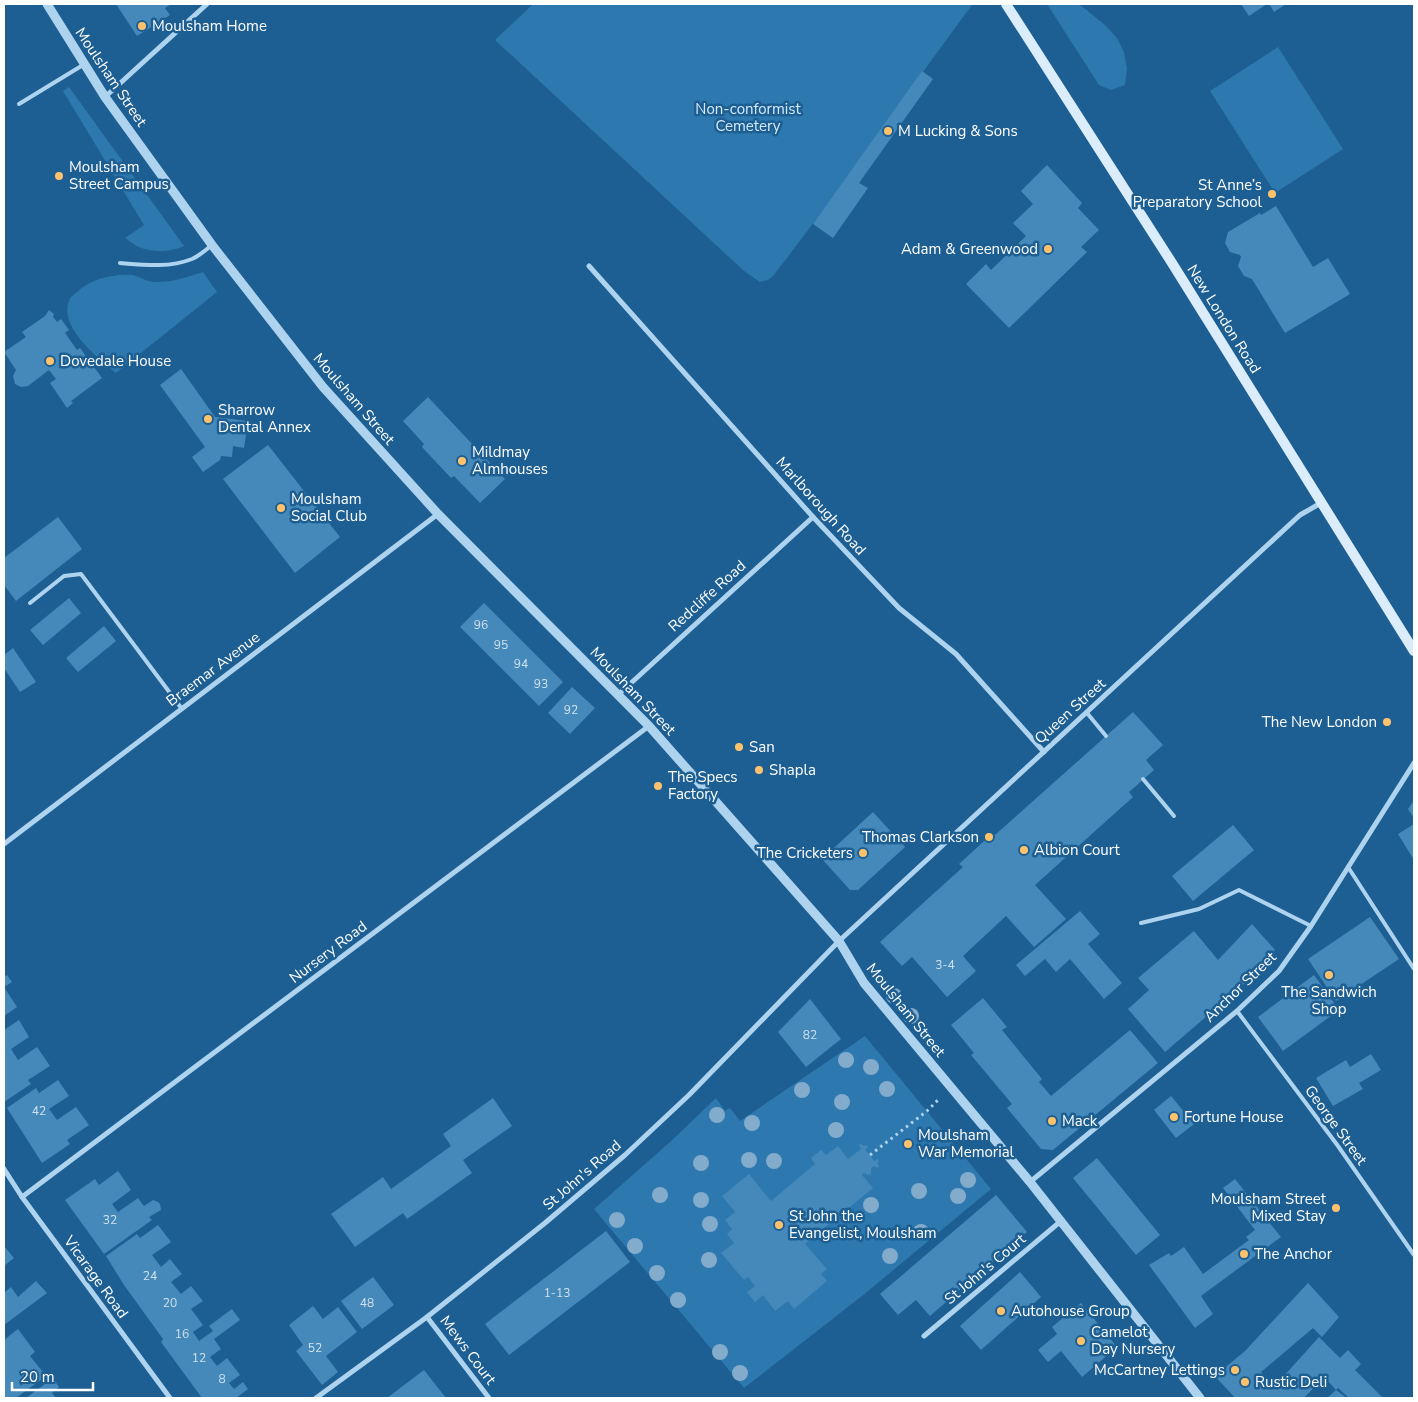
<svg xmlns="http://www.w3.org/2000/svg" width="1418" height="1402" viewBox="0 0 1418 1402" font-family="'Nunito Sans',sans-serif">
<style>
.green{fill:#2d78af}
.building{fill:#4588ba}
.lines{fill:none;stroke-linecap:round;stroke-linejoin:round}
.path{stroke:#aed3ef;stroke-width:3;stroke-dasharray:2.5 4;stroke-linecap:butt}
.service{stroke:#aed3ef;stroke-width:4}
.minor{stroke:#aed3ef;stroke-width:5}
.tertiary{stroke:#aed3ef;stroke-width:9}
.secondary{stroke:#dbedfa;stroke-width:10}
.tree{fill:#82abcc}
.poi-dot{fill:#fec26d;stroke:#1d5f93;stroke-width:2}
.labels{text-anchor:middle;stroke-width:5;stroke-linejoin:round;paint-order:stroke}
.number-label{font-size:12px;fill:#d0e1ee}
.poi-label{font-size:15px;fill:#fff;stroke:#1d5f93;text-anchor:start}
.street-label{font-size:15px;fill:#fff;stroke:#1d5f93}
.park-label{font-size:15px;fill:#d4eafa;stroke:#1d5f93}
</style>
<rect width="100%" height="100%" fill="#1d5f93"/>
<g class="green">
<path d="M533,4H971L972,5C905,95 842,188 773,276L768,280L760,282L744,271L495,40Z"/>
<polygon points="1047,4 1079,4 1105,25 1117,38 1124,52 1127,69 1125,85 1111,90 1099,85"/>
<polygon points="1278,47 1343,149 1275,193 1210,91"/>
<path d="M69,87L184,246C171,252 153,253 139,247C134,245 130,241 125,238L144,225L63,91Z"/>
<path d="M203,272L217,292L116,373C99,359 56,325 70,299C71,296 76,293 78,291C87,283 101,277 113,276C119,275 130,274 136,276C142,278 148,282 154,282C170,283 187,277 203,272Z"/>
<polygon points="865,1036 991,1189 862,1296 744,1388 594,1209 669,1143 716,1098 725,1111 730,1108 740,1121"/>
</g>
<g class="building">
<polygon points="116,4 171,4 165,8 170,15 137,36"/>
<polygon points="1241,4 1267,4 1249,16"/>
<polygon points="1269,4 1286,4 1274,12"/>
<polygon points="922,71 933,79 859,183 868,188 833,238 813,224"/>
<polygon points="1047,165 1082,203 1078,208 1099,230 1081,247 1087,252 1009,328 966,284 986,264 991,270 1026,236 1013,223 1033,204 1021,191"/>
<polygon points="1276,206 1313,267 1328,258 1350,294 1285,333 1252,279 1244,276 1238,266 1241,257 1240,255 1230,252 1225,243 1228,232 1260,213 1261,215"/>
<polygon points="49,310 54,314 53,317 57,322 61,319 69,330 65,333 77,350 80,348 102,378 71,401 73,403 67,408 50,383 56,379 49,370 28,386 21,387 15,384 13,376 16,370 4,352 26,337 22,332 45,316"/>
<polygon points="181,369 215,417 248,421 244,448 233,446 232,457 221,456 220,460 203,472 192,457 205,447 160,385"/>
<polygon points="428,397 505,479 480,503 454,476 451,478 422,447 424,444 403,421"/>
<polygon points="268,445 340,537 295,573 223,479"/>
<polygon points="58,517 82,549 16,601 4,585 4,558"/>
<polygon points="69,598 81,613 43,645 30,630"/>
<polygon points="484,603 563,682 539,706 460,627"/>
<polygon points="104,626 116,641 78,672 66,658"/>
<polygon points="13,648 36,682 20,692 4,668 4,655"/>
<polygon points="572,687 595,708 570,734 548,713"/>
<polygon points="1133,712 1163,745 1146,760 1154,770 1129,792 1133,797 1035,885 1066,919 1034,947 1006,916 963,956 976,971 947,997 912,957 902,966 880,942 963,867 959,864 993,833 995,835"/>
<polygon points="1414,800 1414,818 1408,809"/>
<polygon points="873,812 905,847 858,890 850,890 822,859"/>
<polygon points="1414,824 1414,860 1398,834"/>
<polygon points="1233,825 1254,850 1193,901 1172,876"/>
<polygon points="1080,911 1100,934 1088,944 1122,983 1104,999 1070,959 1056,972 1045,959 1025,976 1016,965"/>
<polygon points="1370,917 1399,959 1336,1001 1308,959"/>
<polygon points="1252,924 1275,950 1242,986 1165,1052 1128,1009 1149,990 1138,978 1194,931 1218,960"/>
<polygon points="7,975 12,982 4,987 17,1007 4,1016 4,977"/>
<polygon points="1314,975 1339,1010 1283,1051 1258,1017"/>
<polygon points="983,998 1007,1027 1002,1030 1042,1079 1039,1082 1051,1096 1130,1030 1158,1063 1053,1150 1041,1149 1007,1108 1012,1104 971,1055 974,1053 951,1025"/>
<polygon points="810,999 841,1039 806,1067 778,1032"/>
<polygon points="19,1020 29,1037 11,1049 18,1060 37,1047 50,1066 28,1080 31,1084 4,1102 4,1030"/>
<polygon points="1371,1054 1381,1070 1359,1083 1363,1089 1333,1106 1316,1078 1346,1060 1350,1067"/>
<polygon points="58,1080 69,1096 49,1109 52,1113 57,1120 76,1107 89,1125 67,1140 70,1144 42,1163 7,1108 36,1088 39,1093"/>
<polygon points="1171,1096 1194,1124 1176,1138 1154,1110"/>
<polygon points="493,1098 512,1126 463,1160 472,1173 407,1219 403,1213 355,1247 331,1214 383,1177 391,1189 451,1146 443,1134"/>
<polygon points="861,1144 864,1146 866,1145 868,1147 865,1150 870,1155 874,1161 878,1159 879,1161 877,1163 879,1166 877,1168 874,1166 871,1168 871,1174 867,1175 864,1173 862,1175 873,1188 805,1244 827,1269 821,1274 827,1281 794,1309 788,1301 775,1311 763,1295 755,1302 747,1292 755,1286 748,1277 744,1280 721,1253 734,1243 727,1234 732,1229 725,1220 735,1212 722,1196 749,1174 771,1201 815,1164 811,1158 821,1150 826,1155 838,1146 848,1159 861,1149 859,1145"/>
<polygon points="1097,1158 1160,1235 1136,1255 1073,1178"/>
<polygon points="118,1171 131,1190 112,1204 118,1212 138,1198 144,1206 153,1200 158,1202 160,1204 161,1210 149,1217 152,1220 104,1254 65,1200 95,1179 99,1185"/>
<polygon points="1235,1179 1281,1237 1201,1296 1213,1314 1195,1328 1149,1265 1169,1253 1171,1256 1184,1247 1203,1274 1249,1240 1246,1237 1255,1230 1223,1188"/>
<polygon points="996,1195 1027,1232 930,1316 916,1300 898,1315 880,1294"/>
<polygon points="158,1225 171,1242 152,1255 161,1267 170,1259 182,1274 171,1282 181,1294 191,1286 203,1301 191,1309 203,1325 193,1332 199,1341 213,1331 209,1326 232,1309 240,1320 214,1339 221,1349 210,1357 217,1366 227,1358 240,1375 229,1383 234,1389 243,1382 248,1389 236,1398 202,1398 161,1342 163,1339 124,1285 106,1256 137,1234 140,1238"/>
<polygon points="606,1231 630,1262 509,1355 485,1324"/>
<polygon points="4,1246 14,1258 4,1266"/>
<polygon points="1020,1272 1041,1297 981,1350 960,1326"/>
<polygon points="373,1277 394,1305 362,1329 341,1301"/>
<polygon points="36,1281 47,1293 4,1325 4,1293 11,1287 18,1297"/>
<polygon points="1308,1283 1339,1317 1322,1337 1313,1328 1261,1372 1274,1387 1319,1337 1340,1358 1348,1350 1361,1364 1355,1370 1383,1398 1349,1398 1338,1388 1336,1390 1324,1377 1304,1398 1235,1398 1215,1376 1245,1351"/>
<polygon points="1081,1303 1117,1347 1082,1377 1061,1351 1048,1362 1038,1350 1057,1334 1052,1327"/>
<polygon points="313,1306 323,1319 338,1307 357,1332 326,1356 338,1372 322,1385 296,1351 303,1345 289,1325"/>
<polygon points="18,1329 35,1352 30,1356 46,1376 16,1398 4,1398 4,1340"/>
<polygon points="424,1370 446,1398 387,1398"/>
<polygon points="53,1378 59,1387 52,1393 56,1398 26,1398"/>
<polygon points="1336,1390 1347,1398 1327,1398"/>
</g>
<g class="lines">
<polyline class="path" points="870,1155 927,1111 939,1099"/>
<g class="service">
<polyline points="19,104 83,65"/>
<path d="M120,263C144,265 169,268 192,259C199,256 206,250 212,245"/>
<polyline points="30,603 64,576 81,574 182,709"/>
<polyline points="1087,713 1106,736"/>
<polyline points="1143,779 1174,816"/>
<polyline points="1348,867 1414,969"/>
<polyline points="1141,923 1199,909 1239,890 1311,926"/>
<polyline points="1237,1011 1338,1146 1414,1255"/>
</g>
<g class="minor">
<polyline points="105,97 207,4"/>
<polyline points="589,266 813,517 899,608 956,654 1044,752"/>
<polyline points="619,694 813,517"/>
<polyline points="4,844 438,514"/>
<polyline points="4,1169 22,1197 170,1398"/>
<polyline points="1030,1182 1237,1011 1279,971 1311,926 1414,763"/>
<polyline points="22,1197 649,726"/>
<polyline points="427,1317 489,1398"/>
<polyline points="924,1336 1061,1221"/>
<polyline points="316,1398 427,1317 545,1223 625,1155 689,1095 839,941 1300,515 1321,503"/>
</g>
<polyline class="tertiary" points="47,4 105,97 212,245 323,387 438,514 649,726 839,941 864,983 1030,1182 1200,1398"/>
<polyline class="secondary" points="1006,4 1172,263 1414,651"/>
</g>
<g class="tree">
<circle cx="894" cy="996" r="8"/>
<circle cx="911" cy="1016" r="8"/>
<circle cx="846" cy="1060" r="8"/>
<circle cx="871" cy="1067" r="8"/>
<circle cx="887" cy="1089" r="8"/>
<circle cx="802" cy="1090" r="8"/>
<circle cx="842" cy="1102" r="8"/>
<circle cx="717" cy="1115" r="8"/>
<circle cx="752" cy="1123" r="8"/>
<circle cx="836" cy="1130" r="8"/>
<circle cx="749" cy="1160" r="8"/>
<circle cx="774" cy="1161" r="8"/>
<circle cx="701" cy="1163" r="8"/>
<circle cx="968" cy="1180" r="8"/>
<circle cx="919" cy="1191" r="8"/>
<circle cx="660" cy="1195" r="8"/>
<circle cx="958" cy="1196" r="8"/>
<circle cx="701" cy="1200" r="8"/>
<circle cx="871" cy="1205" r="8"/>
<circle cx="617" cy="1220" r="8"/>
<circle cx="710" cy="1224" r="8"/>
<circle cx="921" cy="1232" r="8"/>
<circle cx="635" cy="1246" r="8"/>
<circle cx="890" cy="1256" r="8"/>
<circle cx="709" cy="1260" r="8"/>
<circle cx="657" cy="1273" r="8"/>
<circle cx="678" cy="1300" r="8"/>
<circle cx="720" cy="1352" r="8"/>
<circle cx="740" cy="1373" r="8"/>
</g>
<g class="poi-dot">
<circle cx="142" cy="26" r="5"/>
<circle cx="888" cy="131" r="5"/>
<circle cx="59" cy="176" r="5"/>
<circle cx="1272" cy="194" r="5"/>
<circle cx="1048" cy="249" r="5"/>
<circle cx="50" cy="361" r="5"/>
<circle cx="208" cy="419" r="5"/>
<circle cx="462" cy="461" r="5"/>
<circle cx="281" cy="508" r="5"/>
<circle cx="1387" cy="722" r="5"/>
<circle cx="739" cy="747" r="5"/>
<circle cx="759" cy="770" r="5"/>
<circle cx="658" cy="786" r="5"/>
<circle cx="989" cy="837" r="5"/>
<circle cx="1024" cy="850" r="5"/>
<circle cx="863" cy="853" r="5"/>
<circle cx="1329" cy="975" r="5"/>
<circle cx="1174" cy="1117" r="5"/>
<circle cx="1052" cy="1121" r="5"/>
<circle cx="908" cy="1144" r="5"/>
<circle cx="1336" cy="1208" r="5"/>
<circle cx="779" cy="1225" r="5"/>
<circle cx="1244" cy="1254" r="5"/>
<circle cx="1001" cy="1311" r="5"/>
<circle cx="1081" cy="1341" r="5"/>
<circle cx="1235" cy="1370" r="5"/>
<circle cx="1245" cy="1382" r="5"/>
</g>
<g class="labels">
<g class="number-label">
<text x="481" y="629">96</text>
<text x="501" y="649">95</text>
<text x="521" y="668">94</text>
<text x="541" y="688">93</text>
<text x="571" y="714">92</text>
<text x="945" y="969">3-4</text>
<text x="810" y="1039">82</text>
<text x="39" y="1115">42</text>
<text x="110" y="1224">32</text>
<text x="150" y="1280">24</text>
<text x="557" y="1297">1-13</text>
<text x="170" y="1307">20</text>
<text x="367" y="1307">48</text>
<text x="182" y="1338">16</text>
<text x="315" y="1352">52</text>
<text x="199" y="1362">12</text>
<text x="222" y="1383">8</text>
</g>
<g class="poi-label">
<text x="152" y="31">Moulsham Home</text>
<text x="898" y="136">M Lucking &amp; Sons</text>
<text x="69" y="172">Moulsham<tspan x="69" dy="17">Street Campus</tspan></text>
<text x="1262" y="190" text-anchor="end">St Anne’s<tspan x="1262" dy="17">Preparatory School</tspan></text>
<text x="1038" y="254" text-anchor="end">Adam &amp; Greenwood</text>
<text x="60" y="366">Dovedale House</text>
<text x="218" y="415">Sharrow<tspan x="218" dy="17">Dental Annex</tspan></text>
<text x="472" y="457">Mildmay<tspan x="472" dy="17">Almhouses</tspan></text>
<text x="291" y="504">Moulsham<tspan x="291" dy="17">Social Club</tspan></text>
<text x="1377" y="727" text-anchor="end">The New London</text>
<text x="749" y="752">San</text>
<text x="769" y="775">Shapla</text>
<text x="668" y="782">The Specs<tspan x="668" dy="17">Factory</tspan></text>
<text x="979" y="842" text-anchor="end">Thomas Clarkson</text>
<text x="1034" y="855">Albion Court</text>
<text x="853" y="858" text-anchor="end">The Cricketers</text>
<text x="1329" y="997" text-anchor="middle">The Sandwich<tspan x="1329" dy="17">Shop</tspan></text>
<text x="1184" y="1122">Fortune House</text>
<text x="1062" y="1126">Mack</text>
<text x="918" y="1140">Moulsham<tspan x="918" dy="17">War Memorial</tspan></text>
<text x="1326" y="1204" text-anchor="end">Moulsham Street<tspan x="1326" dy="17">Mixed Stay</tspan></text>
<text x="789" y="1221">St John the<tspan x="789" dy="17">Evangelist, Moulsham</tspan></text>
<text x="1254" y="1259">The Anchor</text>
<text x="1011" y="1316">Autohouse Group</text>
<text x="1091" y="1337">Camelot<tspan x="1091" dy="17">Day Nursery</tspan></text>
<text x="1225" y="1375" text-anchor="end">McCartney Lettings</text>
<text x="1255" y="1387">Rustic Deli</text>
</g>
<g class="street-label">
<text transform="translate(111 77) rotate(56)" y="5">Moulsham Street</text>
<text transform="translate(1224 319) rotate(58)" y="5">New London Road</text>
<text transform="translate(354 399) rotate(49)" y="5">Moulsham Street</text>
<text transform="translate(821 506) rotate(48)" y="5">Marlborough Road</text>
<text transform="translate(707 596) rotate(-42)" y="5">Redcliffe Road</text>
<text transform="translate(213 669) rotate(-37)" y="5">Braemar Avenue</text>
<text transform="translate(633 691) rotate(46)" y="5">Moulsham Street</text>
<text transform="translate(1070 711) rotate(-42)" y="5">Queen Street</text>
<text transform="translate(328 952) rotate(-37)" y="5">Nursery Road</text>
<text transform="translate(1240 987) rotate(-44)" y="5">Anchor Street</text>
<text transform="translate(906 1010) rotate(51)" y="5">Moulsham Street</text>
<text transform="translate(1336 1125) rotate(54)" y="5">George Street</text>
<text transform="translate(582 1175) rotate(-41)" y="5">St John's Road</text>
<text transform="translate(985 1269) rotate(-40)" y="5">St John's Court</text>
<text transform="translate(96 1277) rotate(54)" y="5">Vicarage Road</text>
<text transform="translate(468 1350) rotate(53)" y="5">Mews Court</text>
</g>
<g class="park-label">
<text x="748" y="114">Non-conformist<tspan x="748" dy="17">Cemetery</tspan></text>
</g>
</g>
<rect width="1418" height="1402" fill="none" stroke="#ffffff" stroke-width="10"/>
<path d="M12 1382v8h81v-8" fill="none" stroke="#ffffff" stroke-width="2.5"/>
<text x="20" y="1382" font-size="15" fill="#ffffff" stroke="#1d5f93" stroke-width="4" paint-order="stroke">20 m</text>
</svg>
